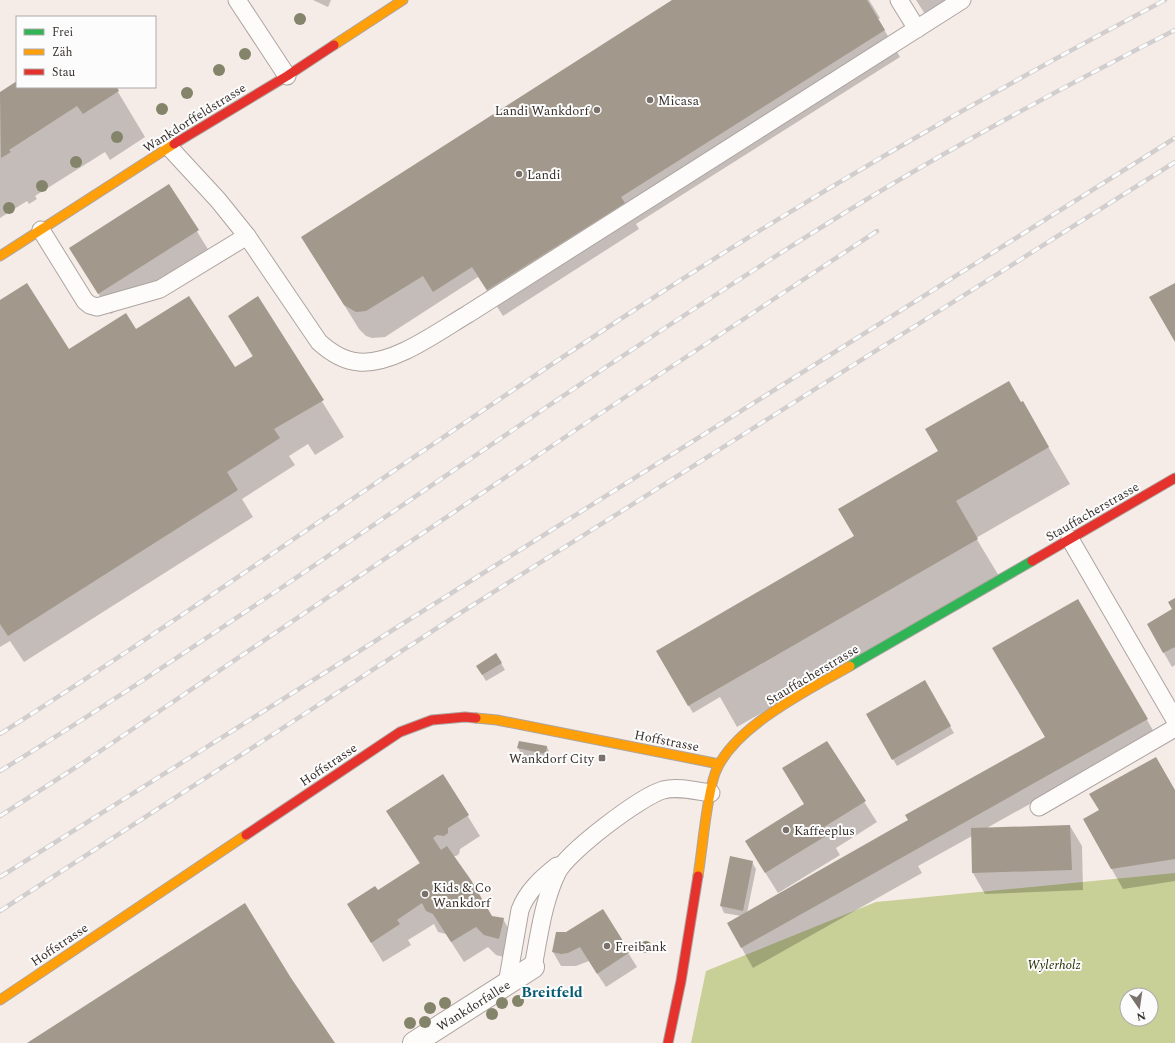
<svg xmlns="http://www.w3.org/2000/svg" width="1175" height="1043" viewBox="0 0 1175 1043" font-family="Spectral,serif">
<style>
.forest{fill:#c8cf97;fill-rule:evenodd}
.shadow{fill:#0003}
.building{fill:#a2998c}
.lines{fill:none;stroke-linecap:round;stroke-linejoin:round}
.lane-casing{stroke:#ada4a0;stroke-width:19}
.street-casing{stroke:#ada4a0;stroke-width:24}
.fast-casing{stroke:#ada4a0;stroke-width:11}
.slow-casing{stroke:#ada4a0;stroke-width:11}
.jam-casing{stroke:#ada4a0;stroke-width:11}
.lane{stroke:#fefcfb;stroke-width:17}
.street{stroke:#fefcfb;stroke-width:22}
.fast{stroke:#30b455;stroke-width:9}
.slow{stroke:#ff9f0a;stroke-width:9}
.jam{stroke:#e5322d;stroke-width:9}
.rail-casing{stroke:#d1cecd;stroke-width:4.5}
.rail{stroke:#fcfcfc;stroke-width:3;stroke-dasharray:9;stroke-linecap:butt}
.tree{fill:#84846a}
.poi-dot{fill:#7a716d;stroke:#fcfcfc;stroke-width:1.5}
.labels{text-anchor:middle;stroke-width:4;stroke-linejoin:round;paint-order:stroke}
.poi-label{font-size:13px;fill:#372f2b;stroke:#fcfcfc;text-anchor:start}
.street-label{font-size:13px;fill:#372f2b;stroke:#fcfcfc}
.park-label{font-size:13px;font-style:italic;fill:#262e04;stroke:#fcfcfc}
.quarter-label{font-size:15px;font-weight:bold;fill:#055c72;stroke:#fcfcfc}
</style>
<rect width="100%" height="100%" fill="#f6ece7"/>
<path class="forest" d="M1175,873V1043H691L706,971L876,902ZM1127,995H1151V1019H1127Z"/>
<g class="shadow">
<polygon points="313,0 331,0 328,7"/>
<polygon points="675,0 869,0 880,18 878,19 900,57 636,224 639,229 503,316 478,277 385,337 372,338 366,336 359,329 302,237"/>
<polygon points="916,0 971,0 932,25"/>
<polygon points="17,83 17,87 115,87 145,137 110,160 105,152 35,196 37,199 29,204 27,201 0,218 0,93"/>
<polygon points="169,186 209,251 111,314 70,248"/>
<polygon points="258,298 344,437 315,455 308,444 289,456 295,465 242,499 253,517 24,662 10,641 0,647 0,301 68,351 136,331 235,368 253,357 229,316"/>
<polygon points="1022,402 1070,484 976,538 999,576 737,727 720,697 693,713 657,651 855,537"/>
<polygon points="1175,599 1175,665 1172,667 1148,625 1173,610"/>
<polygon points="1078,600 1162,746 1078,794 1071,781 985,829 1070,826 1082,846 1083,890 985,894 973,873 972,836 918,866 922,873 753,968 728,924 741,916 724,913 721,906 752,862 756,869 747,913 909,821 1046,738"/>
<polygon points="501,663 505,670 486,681 477,666"/>
<polygon points="924,682 954,733 897,766 867,715"/>
<polygon points="826,742 877,822 836,848 840,855 778,893 758,861 805,805"/>
<polygon points="547,747 550,753 549,760 522,755 518,748"/>
<polygon points="443,776 480,836 460,849 459,854 456,856 453,856 491,917 503,919 515,940 511,959 496,955 488,947 464,962 446,934 438,932 434,924 408,940 411,945 383,962 348,905 377,892 420,864 387,811"/>
<polygon points="1175,791 1175,881 1123,889 1084,820"/>
<polygon points="602,911 637,967 606,987 589,961 576,966 561,966 553,952 562,934 570,932"/>
</g>
<g class="building">
<polygon points="672,0 867,0 885,30 621,197 625,203 487,290 472,267 433,292 423,276 366,311 356,312 344,305 301,237"/>
<polygon points="17,81 17,87 117,87 119,91 83,114 77,106 9,150 11,152 1,158 0,92"/>
<polygon points="169,184 199,230 98,294 69,248"/>
<polygon points="27,283 69,349 126,313 136,329 189,296 235,367 253,356 228,316 258,296 324,400 274,429 280,438 227,472 238,490 8,636 0,624 0,300"/>
<polygon points="1175,283 1175,342 1149,297"/>
<polygon points="1009,381 1021,402 1023,401 1049,447 956,501 978,539 688,706 656,651 854,536 838,509 938,451 925,429"/>
<polygon points="1175,598 1175,647 1163,653 1147,624 1172,609 1168,602"/>
<polygon points="1078,599 1148,719 741,948 727,923 908,820 905,815 1045,737 992,648"/>
<polygon points="496,653 502,663 482,675 476,666"/>
<polygon points="925,680 951,726 892,760 866,714"/>
<polygon points="519,741 547,746 546,754 517,748"/>
<polygon points="827,741 866,801 824,827 829,834 765,873 745,841 804,804 782,768"/>
<polygon points="1156,757 1175,790 1175,859 1111,869 1083,819 1099,810 1089,794"/>
<polygon points="443,774 469,815 448,828 448,833 444,836 437,835 433,838 441,850 447,846 471,880 492,916 504,918 499,939 484,935 476,927 451,942 433,914 426,911 422,903 397,920 400,924 371,943 347,904 375,886 378,890 420,863 386,811"/>
<polygon points="1070,825 1072,870 972,873 971,828"/>
<polygon points="730,856 753,861 743,911 720,906"/>
<polygon points="245,903 291,978 335,1043 27,1043"/>
<polygon points="603,909 630,952 597,974 580,947 568,953 561,954 552,952 556,932 566,932"/>
</g>
<g class="lines">
<g class="lane-casing">
<g id="lane">
<polyline points="237,0 287,76"/>
<polyline points="899,0 917,29"/>
<path d="M169,147L218,200L247,236L319,342C330,352 343,361 359,362C394,365 439,331 468,314L962,0"/>
<polyline points="41,230 85,301 90,305 97,307 160,289 247,236"/>
<polyline points="1070,539 1175,720"/>
<polyline points="1039,807 1175,728"/>
<path d="M533,967C539,936 543,902 557,873C567,852 640,797 663,790C678,786 696,791 711,793"/>
<path d="M507,984L520,910C527,891 542,878 557,866"/>
</g>
</g>
<g class="street-casing">
<polyline id="street" points="414,1043 533,967"/>
</g>
<g class="fast-casing">
<polyline id="fast" points="850,666 1032,561"/>
</g>
<g class="slow-casing">
<g id="slow">
<polyline points="334,45 403,0"/>
<polyline points="0,256 174,144"/>
<polyline points="476,718 497,720 719,764"/>
<path d="M698,876C703,845 705,811 713,780C725,730 809,690 850,666"/>
<polyline points="0,1000 246,835"/>
</g>
</g>
<g class="jam-casing">
<g id="jam">
<polyline points="174,144 287,76 334,45"/>
<polyline points="1032,561 1175,478"/>
<polyline points="246,835 400,732 432,720 465,717 476,718"/>
<polyline points="668,1043 681,981 698,876"/>
</g>
</g>
<use href="#lane" class="lane"/>
<use href="#street" class="street"/>
<use href="#fast" class="fast"/>
<use href="#slow" class="slow"/>
<use href="#jam" class="jam"/>
<g class="rail-casing">
<g id="rail">
<path d="M0,734C216,597 424,446 639,307C809,196 985,95 1165,0"/>
<path d="M0,771C96,713 188,650 281,588C464,464 645,337 833,220C944,151 1059,89 1175,30"/>
<polyline points="0,816 81,764 580,427 877,231"/>
<polyline points="0,877 1175,138"/>
<polyline points="0,911 465,610 1175,162"/>
</g>
</g>
<use href="#rail" class="rail"/>
</g>
<g class="tree">
<circle cx="300" cy="19" r="6"/>
<circle cx="245" cy="54" r="6"/>
<circle cx="219" cy="70" r="6"/>
<circle cx="187" cy="93" r="6"/>
<circle cx="162" cy="109" r="6"/>
<circle cx="117" cy="137" r="6"/>
<circle cx="76" cy="162" r="6"/>
<circle cx="42" cy="186" r="6"/>
<circle cx="9" cy="208" r="6"/>
<circle cx="646" cy="947" r="6"/>
<circle cx="518" cy="1001" r="6"/>
<circle cx="445" cy="1003" r="6"/>
<circle cx="502" cy="1003" r="6"/>
<circle cx="430" cy="1008" r="6"/>
<circle cx="492" cy="1014" r="6"/>
<circle cx="425" cy="1022" r="6"/>
<circle cx="410" cy="1023" r="6"/>
</g>
<g class="poi-dot">
<circle cx="650" cy="100" r="4"/>
<circle cx="597" cy="110" r="4"/>
<circle cx="519" cy="174" r="4"/>
<rect x="598" y="754" width="8" height="8" rx="2"/>
<circle cx="786" cy="830" r="4"/>
<circle cx="425" cy="894" r="4"/>
<circle cx="607" cy="946" r="4"/>
</g>
<g class="labels">
<g class="poi-label">
<text x="658" y="105">Micasa</text>
<text x="589" y="115" text-anchor="end">Landi Wankdorf</text>
<text x="527" y="179">Landi</text>
<text x="594" y="763" text-anchor="end">Wankdorf City</text>
<text x="794" y="835">Kaffeeplus</text>
<text x="433" y="892">Kids &amp; Co<tspan x="433" dy="15">Wankdorf</tspan></text>
<text x="615" y="951">Freibank</text>
</g>
<g class="street-label">
<text transform="translate(194 117) rotate(-32)" y="5">Wankdorffeldstrasse</text>
<text transform="translate(1092 511) rotate(-30)" y="5">Stauffacherstrasse</text>
<text transform="translate(812 674) rotate(-31)" y="5">Stauffacherstrasse</text>
<text transform="translate(667 740) rotate(11)" y="5">Hoffstrasse</text>
<text transform="translate(328 764) rotate(-34)" y="5">Hoffstrasse</text>
<text transform="translate(59 944) rotate(-34)" y="5">Hoffstrasse</text>
<text transform="translate(473 1005) rotate(-32)" y="5">Wankdorfallee</text>
</g>
<g class="park-label">
<text x="1054" y="969">Wylerholz</text>
</g>
<g class="quarter-label">
<text x="552" y="997">Breitfeld</text>
</g>
</g>
<rect x="16" y="16" width="140" height="72" fill="#fcfcfc" stroke="#adaaa8"/>
<rect x="24" y="29" width="20" height="6" fill="#30b455" stroke="#adaaa8"/>
<text x="52" y="36" font-size="12" fill="#372f2b">Frei</text>
<rect x="24" y="49" width="20" height="6" fill="#ff9f0a" stroke="#adaaa8"/>
<text x="52" y="56" font-size="12" fill="#372f2b">Zäh</text>
<rect x="24" y="69" width="20" height="6" fill="#e5322d" stroke="#adaaa8"/>
<text x="52" y="76" font-size="12" fill="#372f2b">Stau</text>
<g transform="translate(1139 1007) rotate(167)"><circle r="19" fill="#fcfcfc" stroke="#adaaa8"/>
<path d="M0-3L7 15L0 10L-7 15Z" fill="#7a716d"/>
<text y="-6" font-size="11" font-weight="bold" text-anchor="middle" fill="#372f2b">N</text>
</g>
</svg>
